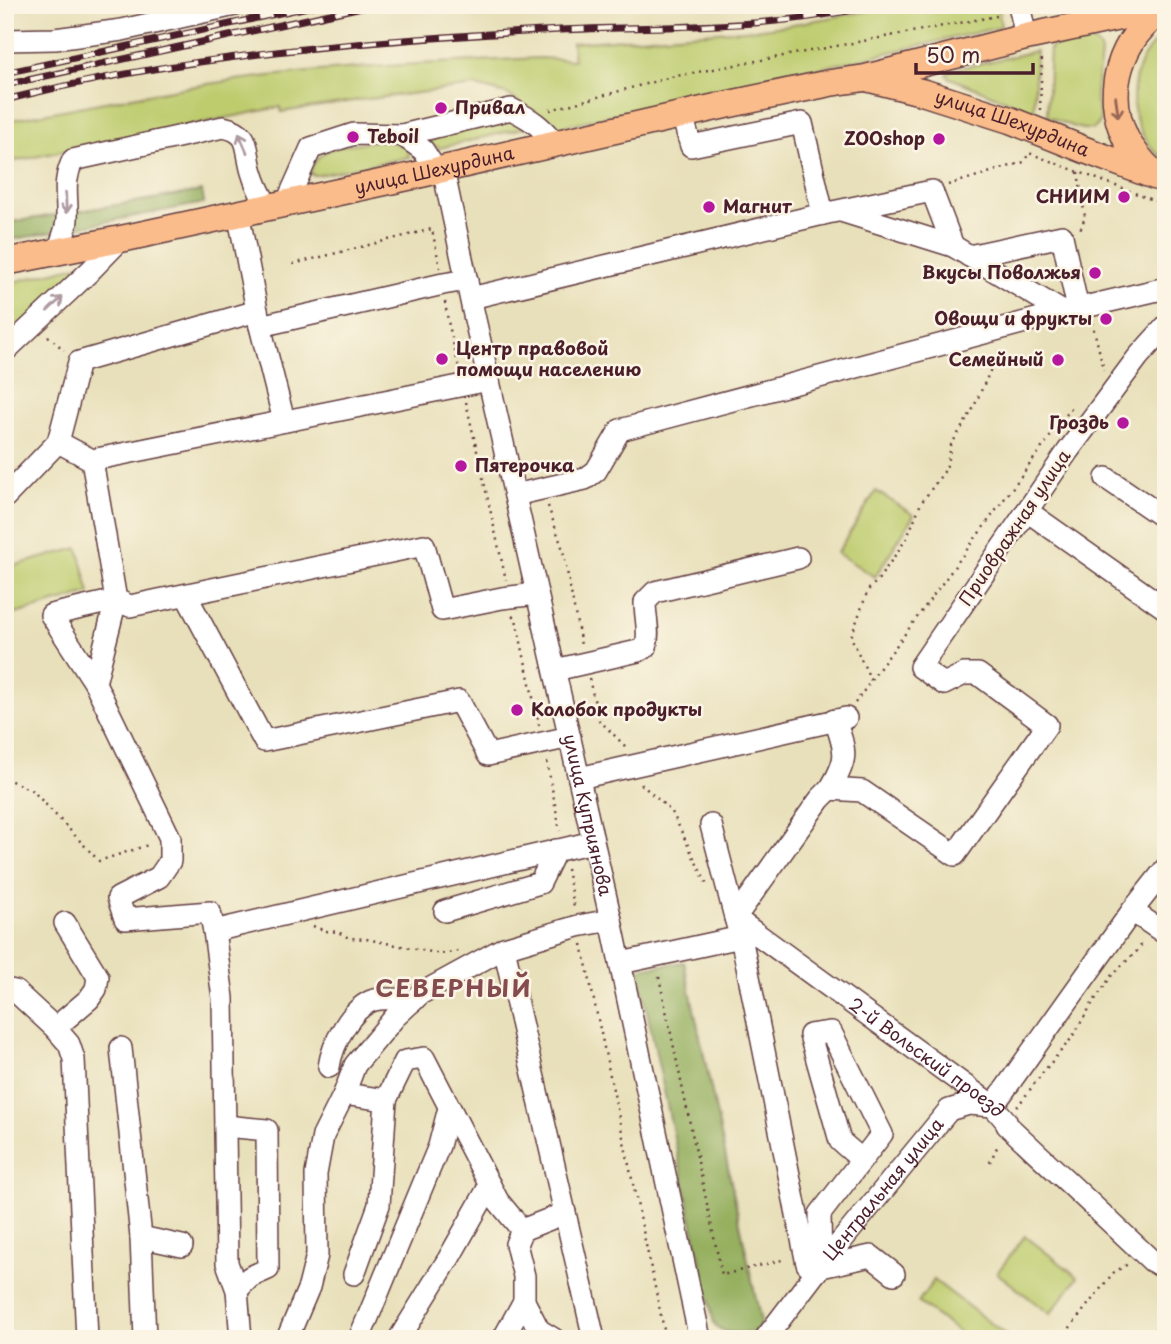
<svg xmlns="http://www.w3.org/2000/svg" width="1171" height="1344" viewBox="0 0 1171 1344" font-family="'Playpen Sans',sans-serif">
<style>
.green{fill:#becc6e;stroke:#84764c;stroke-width:2}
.forest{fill:#96b061;stroke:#706846;stroke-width:2}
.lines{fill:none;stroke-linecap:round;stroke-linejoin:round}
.minor-casing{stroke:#623c40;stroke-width:24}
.major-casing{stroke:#623c40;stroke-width:29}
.path{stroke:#623c40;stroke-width:2.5;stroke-dasharray:2 5;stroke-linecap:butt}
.minor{stroke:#fff;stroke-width:21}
.major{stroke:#fabc8b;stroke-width:26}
.rail-casing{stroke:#4a1f2b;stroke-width:7}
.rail{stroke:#fcf5e5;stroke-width:4.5;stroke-dasharray:13;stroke-linecap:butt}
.oneway{stroke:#996656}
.oneway2{stroke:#ae9aa0}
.poi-dot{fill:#b5179e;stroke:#fcf5e5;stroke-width:2.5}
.labels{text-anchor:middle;stroke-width:5;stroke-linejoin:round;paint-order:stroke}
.poi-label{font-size:18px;font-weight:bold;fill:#4a1f2b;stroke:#fcf5e5;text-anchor:start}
.street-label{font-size:18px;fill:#4a1f2b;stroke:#fcf5e5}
.district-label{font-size:24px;font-weight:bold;letter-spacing:2px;fill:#854c4f;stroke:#fcf5e5}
</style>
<rect width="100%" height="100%" fill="#fcf5e5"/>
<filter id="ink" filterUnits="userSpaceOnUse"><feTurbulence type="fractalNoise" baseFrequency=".0143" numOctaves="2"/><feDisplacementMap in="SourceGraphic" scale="14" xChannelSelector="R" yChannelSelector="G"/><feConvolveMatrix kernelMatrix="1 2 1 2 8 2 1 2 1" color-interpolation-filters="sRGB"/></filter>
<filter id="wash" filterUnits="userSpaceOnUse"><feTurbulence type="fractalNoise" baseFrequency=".00686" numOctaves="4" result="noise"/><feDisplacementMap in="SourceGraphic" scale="28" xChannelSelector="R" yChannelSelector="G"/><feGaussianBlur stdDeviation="1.57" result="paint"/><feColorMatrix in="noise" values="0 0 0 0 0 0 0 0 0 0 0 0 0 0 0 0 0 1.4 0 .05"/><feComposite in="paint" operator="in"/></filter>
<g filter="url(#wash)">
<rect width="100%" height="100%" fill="#e8e0ba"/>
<g class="green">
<path d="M904,5H998L1001,27L555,128L507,94L475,86L360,100L281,112L280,107L5,163V121C82,107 159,90 236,80C337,67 439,63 540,58L574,60L572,43L770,28Z"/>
<path d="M1166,34V161C1155,153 1144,140 1139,127C1126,95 1136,52 1166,34Z"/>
<path d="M1087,40C1096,43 1099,45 1101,53C1100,69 1095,87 1096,103C1097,108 1100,114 1100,119C1097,142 1059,120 1047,116L1050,47Z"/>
<polygon points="1036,51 1034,112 953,79 948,77 947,74 952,70"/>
<polygon points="506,118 527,127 440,148 429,144 440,132"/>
<path d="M383,140L401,145L408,150L409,157L319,175H311C310,164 321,153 331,149C341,144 370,142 383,140Z"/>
<polygon points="81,265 5,345 5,284"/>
<polygon points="876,491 914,515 875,577 837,553"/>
<polygon points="78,548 90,593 5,617 5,568"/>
<polygon points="1025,1236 1078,1277 1050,1314 997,1273"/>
<polygon points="934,1280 1011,1339 958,1339 961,1334 918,1302"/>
</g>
<g class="forest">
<polygon points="202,191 204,203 5,241 5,217 12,222"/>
<path d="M684,962L761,1322L756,1331C742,1334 724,1335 714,1324L638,969Z"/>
</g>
</g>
<g filter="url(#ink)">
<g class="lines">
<g class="minor-casing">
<g id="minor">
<polyline points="1019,5 1026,37"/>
<polyline points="5,40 55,39 122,30 235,5"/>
<polyline points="682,115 691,146 802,123 823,214"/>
<path d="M402,135L511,109C531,119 541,126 555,143"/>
<path id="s1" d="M443,169L474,315L611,920L700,1339"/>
<polyline points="287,202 311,148 354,134 402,135 423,150 436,170"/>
<polyline points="841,211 953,246 1063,312 1166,288"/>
<polyline points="238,212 260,326 284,421"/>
<path d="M58,251C61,241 67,229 67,219C68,196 62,182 73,160L223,127C254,133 244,151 253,175C256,186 262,196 267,206"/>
<polyline points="969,256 1062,236 1078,309"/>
<polyline points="471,298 823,214 932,191 953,246"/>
<polyline points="260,326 443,284 467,280"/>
<path id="s2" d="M1166,326L1138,357L1068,451L920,667L944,684L964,674H978L1047,725L955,855L862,791L830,789L820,799L735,918L993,1106L1006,1121L1007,1125L1152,1261L1166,1269"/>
<polyline points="5,351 89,272 121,239"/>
<polyline points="58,442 79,362 257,311"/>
<polyline points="92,460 116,600 51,615 95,683 170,838 170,861 159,877 118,898 125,919 210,912 214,931 593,842"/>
<polyline points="1106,478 1166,519"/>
<polyline points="515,495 585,479 596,471 620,430 1063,312"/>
<polyline points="5,497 58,442 92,460 489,380"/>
<polyline points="1027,511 1166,609"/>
<polyline points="186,595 264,741 459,701 488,755 570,737"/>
<path d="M555,670L638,651L646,647C650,631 645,618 645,602L655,592L798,558"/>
<polyline points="95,683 116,600 130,606 424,545 442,610 502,598 537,594"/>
<polyline points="579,778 846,718"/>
<path d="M830,789C849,758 846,752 835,720"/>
<polyline points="711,825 737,925"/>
<polyline points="445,911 540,883 556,850"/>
<polyline points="1132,911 1166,934"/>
<polyline points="214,931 223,998 227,1263 237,1290 241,1339"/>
<polyline points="621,963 741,937 807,1264 816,1272"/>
<polyline points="5,989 15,991 55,1028 69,1044 74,1059 87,1339"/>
<polyline points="55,1028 89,999 96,989 98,977 65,923"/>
<polyline points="121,1048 141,1237 182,1246"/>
<path d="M329,1067C332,1045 351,1007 374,1000C387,997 400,1000 413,1001"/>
<polyline points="386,1100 405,1061 424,1058 498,1201 522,1230"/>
<polyline points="993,1106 1132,911 1166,868"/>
<polyline points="225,1126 267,1130 268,1269 250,1277 237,1290"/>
<polyline points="862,1160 840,1141 810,1035 831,1032 882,1134 820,1214 821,1267 871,1256 894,1274"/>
<polyline points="141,1237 145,1339"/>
<polyline points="354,1274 379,1205 386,1100 344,1094 355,1065 395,1017 420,994 504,948"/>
<polyline points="287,1339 309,1287 317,1255 316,1174 323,1136 344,1094"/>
<polyline points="359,1339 439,1146 449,1108"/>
<polyline points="399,1339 449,1258 490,1185"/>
<polyline points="503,1339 524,1301"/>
<polyline points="554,1339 539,1330 524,1301 524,1276 516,1244 522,1230 565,1213"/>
<polyline points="594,1339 504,948 578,926 611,920"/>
<path id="s3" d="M765,1339L816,1272L949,1110L969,1104L993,1106"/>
<polyline points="1161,1339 1166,1333"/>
</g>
</g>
<g class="major-casing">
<g id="major">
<path id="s4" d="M870,79L925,93L1010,120L1085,150L1157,177"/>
<path d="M1153,173C1143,163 1133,152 1126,139C1103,93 1120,36 1164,10"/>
<path id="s5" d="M5,262L121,239L408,177L725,105L830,83L865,78L1026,37L1166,7"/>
</g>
</g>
<g class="path">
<polyline points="550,110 671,77 1002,15"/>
<polyline points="1040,110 1042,54"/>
<polyline points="1078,172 1085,217 1080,230"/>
<polyline points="948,185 1024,162 1029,153 1166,205"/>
<polyline points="1072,194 1082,197"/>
<polyline points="293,264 432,229 440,268"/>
<polyline points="445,302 448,321 459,368"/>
<polyline points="1092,322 1104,370"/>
<polyline points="48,336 64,350"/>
<polyline points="466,402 506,580"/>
<polyline points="548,506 563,550 581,645"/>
<polyline points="512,616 516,619 539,725"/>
<polyline points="589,679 599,720 626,747"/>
<polyline points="871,680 1072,407"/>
<polyline points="855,703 871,681 851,637 868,590 878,580 907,538 921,503 946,469 951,445 972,411 1000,349"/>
<polyline points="547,762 560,831"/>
<polyline points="5,778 33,791 99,861 151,844"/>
<polyline points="641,784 672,812 707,885"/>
<polyline points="567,869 574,907"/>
<polyline points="313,926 325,931 338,932 349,938 366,939 441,954 459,951"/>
<polyline points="582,944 666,1339"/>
<polyline points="659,977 722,1275 786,1259"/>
<polyline points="1017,1107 1044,1071 1071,1039 1092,1004 1112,975 1137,951 1144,941"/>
<polyline points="990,1162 999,1143"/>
<polyline points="1061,1339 1113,1273 1128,1264"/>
</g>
<use href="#minor" class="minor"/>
<use href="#major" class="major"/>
<g class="rail-casing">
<g id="rail">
<polyline points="5,73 317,5"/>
<polyline points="5,85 371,5"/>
<path d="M5,100C185,54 375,40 560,30C629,27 698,28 766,22C805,19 843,12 881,5"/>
</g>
</g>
<use href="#rail" class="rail"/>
</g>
<defs><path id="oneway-shaft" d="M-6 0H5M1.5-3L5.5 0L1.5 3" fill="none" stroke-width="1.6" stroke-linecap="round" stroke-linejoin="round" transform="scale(1.75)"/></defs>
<use class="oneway" href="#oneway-shaft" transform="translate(1117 107) rotate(82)"/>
<g class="oneway2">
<use href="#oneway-shaft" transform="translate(243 143) rotate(-113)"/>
<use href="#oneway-shaft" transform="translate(66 203) rotate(88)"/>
<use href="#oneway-shaft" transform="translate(55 304) rotate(-43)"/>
</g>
</g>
<g class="poi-dot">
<circle cx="441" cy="108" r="7"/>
<circle cx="353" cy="137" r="7"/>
<circle cx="939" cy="139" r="7"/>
<circle cx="1124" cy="197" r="7"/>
<circle cx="709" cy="207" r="7"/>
<circle cx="1095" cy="273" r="7"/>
<circle cx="1106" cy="319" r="7"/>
<circle cx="442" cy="359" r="7"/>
<circle cx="1058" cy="360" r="7"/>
<circle cx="1123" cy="423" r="7"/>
<circle cx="461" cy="466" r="7"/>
<circle cx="517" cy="710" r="7"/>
</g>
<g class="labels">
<g class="poi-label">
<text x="455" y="114">Привал</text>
<text x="367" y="143">Teboil</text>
<text x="925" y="145" text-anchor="end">ZOOshop</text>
<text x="1110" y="203" text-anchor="end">СНИИМ</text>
<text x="723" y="213">Магнит</text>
<text x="1081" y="279" text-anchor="end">Вкусы Поволжья</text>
<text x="1092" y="325" text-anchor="end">Овощи и фрукты</text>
<text x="456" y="355">Центр правовой<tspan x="456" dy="21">помощи населению</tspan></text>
<text x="1044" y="366" text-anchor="end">Семейный</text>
<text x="1109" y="429" text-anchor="end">Гроздь</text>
<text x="475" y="472">Пятерочка</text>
<text x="531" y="716">Колобок продукты</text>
</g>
<g class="street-label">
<text dy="6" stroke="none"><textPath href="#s4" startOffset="149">улица Шехурдина</textPath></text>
<text dy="6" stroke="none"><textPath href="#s5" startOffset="439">улица Шехурдина</textPath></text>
<text transform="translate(1015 528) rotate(-56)" y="6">Приовражная улица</text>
<text dy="6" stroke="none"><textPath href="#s1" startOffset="662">улица Куприянова</textPath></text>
<text dy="6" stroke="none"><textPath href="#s2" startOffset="1274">2-й Вольский проезд</textPath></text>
<text dy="6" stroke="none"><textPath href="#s3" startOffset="191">Центральная улица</textPath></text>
</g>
<g class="district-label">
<text x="454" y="997">СЕВЕРНЫЙ</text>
</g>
</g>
<rect width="1171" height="1344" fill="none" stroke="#fcf5e5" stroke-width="28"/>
<path d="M916 63v10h117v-10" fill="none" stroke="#4a1f2b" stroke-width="3.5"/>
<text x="926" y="63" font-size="21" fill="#4a1f2b" stroke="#fcf5e5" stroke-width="5" paint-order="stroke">50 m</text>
</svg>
